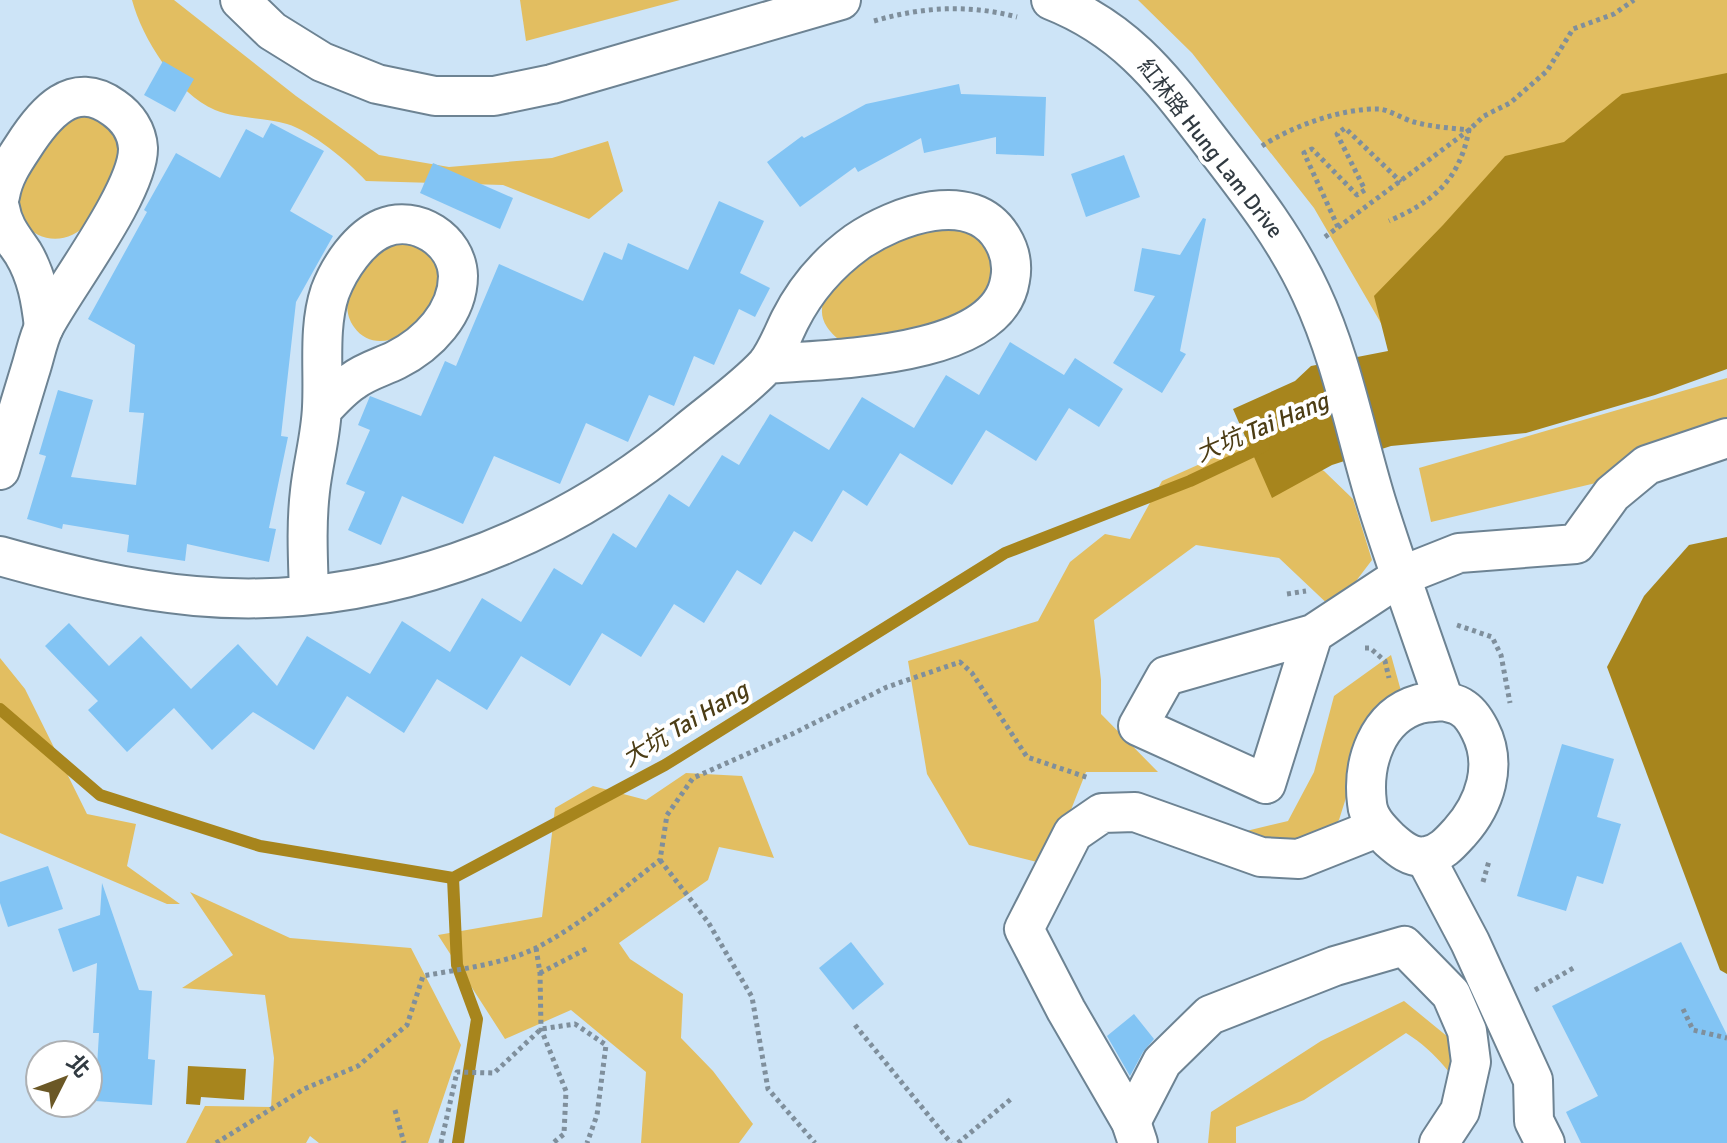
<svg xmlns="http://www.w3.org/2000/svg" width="1727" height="1143" viewBox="0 0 1727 1143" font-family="Signika,'Noto Sans TC',sans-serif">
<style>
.green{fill:#e2be61}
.water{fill:#a7851d}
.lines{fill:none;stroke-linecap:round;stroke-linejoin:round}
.stream{stroke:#a7851d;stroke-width:12}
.building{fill:#82c4f4}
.minor-casing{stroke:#6d8393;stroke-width:42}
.path{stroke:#7f8f9c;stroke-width:5;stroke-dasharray:4 4;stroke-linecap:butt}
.minor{stroke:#fff;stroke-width:38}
.labels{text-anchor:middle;stroke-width:8;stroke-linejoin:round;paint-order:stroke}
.street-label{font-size:22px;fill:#313a41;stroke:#fff}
.water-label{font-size:24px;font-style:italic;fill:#4c3d15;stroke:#fff}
</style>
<rect width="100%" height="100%" fill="#cde4f7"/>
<g class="green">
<path d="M132,0H174L296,96L379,155L449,167L552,158L608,141L623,191L589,219L503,185L366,181C349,162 311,131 287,124C264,117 237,119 215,110C177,94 142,38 132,0Z"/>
<polygon points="520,0 680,0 526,41"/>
<polygon points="1138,0 1727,0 1727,173 1396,349 1314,208 1192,53"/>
<path d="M86,115C134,126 120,159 104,191C99,201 94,214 87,223C71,244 39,244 24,223C19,214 16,204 18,194C20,181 45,140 54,131C63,121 74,116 86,115Z"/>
<path d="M948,227C957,229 970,230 977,236C999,255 997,285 975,304C958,320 901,337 877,338C867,339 850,343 841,340C835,338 830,331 827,327C808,299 847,270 868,256C892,239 920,232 948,227Z"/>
<path d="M407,242C491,268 392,380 354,327C334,300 362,258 389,245C395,243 401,243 407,242Z"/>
<polygon points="1727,378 1727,452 1431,522 1419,468"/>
<polygon points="1258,438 1324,471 1353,499 1372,560 1334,610 1279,558 1196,545 1094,620 1101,680 1101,714 1158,772 1086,772 1049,865 969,845 927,774 908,661 1038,621 1070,562 1105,534 1130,539 1162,481"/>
<polygon points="1391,655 1401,691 1367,731 1339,820 1281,875 1238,833 1288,821 1314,772 1334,696"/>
<polygon points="0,658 25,689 87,814 136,824 127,866 180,904 167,904 0,833"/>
<polygon points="686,773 742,776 774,858 719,847 708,880 619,943 630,959 683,994 681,1038 713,1071 753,1124 739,1143 641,1143 646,1072 571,1010 505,1039 438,935 542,917 555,808 593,786 646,800"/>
<polygon points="190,892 290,938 411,948 461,1045 428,1143 319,1143 310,1136 306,1143 186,1143 205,1106 271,1107 274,1058 265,995 182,988 233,955"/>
<path d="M1404,1001L1448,1037L1475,1108C1455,1079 1437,1052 1406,1033L1304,1100L1236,1127V1143H1208L1211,1112L1321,1041Z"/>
</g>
<g class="water">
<polygon points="1727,73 1727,369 1655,395 1526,433 1391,446 1332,465 1272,498 1233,409 1295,381 1311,366 1388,351 1374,296 1443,225 1505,156 1564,142 1622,94"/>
<polygon points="1727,537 1727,974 1720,970 1607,667 1644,596 1689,545"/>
<polygon points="188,1066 246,1069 244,1100 201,1097 200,1105 186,1104"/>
</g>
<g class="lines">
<g class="stream">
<polyline points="0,709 100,795 260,846 453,878 665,765 1005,553 1190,481 1264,446"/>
<polyline points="453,878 457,965 477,1019 458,1143"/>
</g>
</g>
<g class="building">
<polygon points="163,61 194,79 175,112 144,95"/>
<polygon points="959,84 961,94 1046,97 1044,156 996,154 996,137 924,153 921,138 858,172 855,167 800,207 767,162 802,136 804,138 866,104"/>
<polygon points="271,123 324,151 290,211 333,236 296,302 281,436 288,437 269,528 276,529 269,562 187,544 185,561 127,552 129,535 63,524 62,529 27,519 46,456 39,454 58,390 93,400 71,477 136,485 144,413 129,412 135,345 88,319 147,212 144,210 176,153 220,178 246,129 263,138"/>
<polygon points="1124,155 1140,197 1086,217 1071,174"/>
<polygon points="433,163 513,198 500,229 420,193"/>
<polygon points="719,201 764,221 740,273 770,288 755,317 739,309 714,365 694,356 674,406 649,395 628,442 586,423 560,484 494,456 463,524 402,496 381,545 348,530 365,492 346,484 370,430 358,425 370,396 421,416 445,361 456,366 499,264 583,301 604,252 622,260 628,243 688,270"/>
<polygon points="1203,218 1206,219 1180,351 1186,354 1162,393 1113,363 1155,296 1134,291 1142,248 1180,255"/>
<polygon points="1010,342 1064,375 1075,358 1123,389 1099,427 1069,408 1036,461 986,430 952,485 900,453 867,506 843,490 812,542 794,531 761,585 737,570 704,623 674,604 641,657 602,633 570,686 521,656 487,710 437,679 404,733 347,696 314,750 253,712 212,750 174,708 127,752 88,710 98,701 45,646 69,623 109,666 141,636 191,689 238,644 277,686 307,636 370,674 402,621 450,652 482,598 521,622 554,568 582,585 613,533 636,548 669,494 689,507 722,455 739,465 770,414 829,450 862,397 914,428 946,375 979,395"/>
<polygon points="1562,744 1614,759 1597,817 1621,824 1603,884 1577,876 1566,911 1517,896"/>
<polygon points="48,866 63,909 8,927 0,903 0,882"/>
<polygon points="102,883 139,990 152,991 148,1059 155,1060 152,1105 95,1101 99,1033 93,1033 97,963 73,972 58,929 100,915"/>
<polygon points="851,942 884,984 853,1010 819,968"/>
<polygon points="1681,942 1727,1035 1727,1143 1581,1143 1566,1112 1598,1096 1552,1006"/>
<polygon points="1134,1014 1154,1039 1143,1052 1130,1076 1107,1036"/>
</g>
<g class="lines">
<g class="minor-casing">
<g id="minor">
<polyline points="240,0 272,31 322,62 377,84 435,96 494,96 552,84 841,0"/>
<path d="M1051,0C1122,28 1159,74 1204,133C1243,184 1284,234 1311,293C1342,359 1355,432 1376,501C1397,568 1421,634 1444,701"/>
<path d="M0,196C3,177 13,162 23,147C44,114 73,78 114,108C127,117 137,131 138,148C139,190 67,284 45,325C38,338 35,356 30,371C20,404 10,437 0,470"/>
<path d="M0,208C3,227 13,238 23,253C37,276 41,301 44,327"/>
<path d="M0,556C64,574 129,590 195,596C372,612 553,545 687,432C711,412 745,388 766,365C776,353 783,334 790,320C806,288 828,263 857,242C895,216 972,187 1002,238C1010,251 1013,265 1010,280C998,359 827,359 767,364"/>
<path d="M309,594C308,560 306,525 310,491C313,463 321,435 322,407C324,369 318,328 330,292C339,268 359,238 383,228C416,214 457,240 458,276C458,313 428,344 396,360C382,367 366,371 353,381C341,389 332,399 322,410"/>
<polyline points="1313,634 1266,784 1138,726 1166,676 1313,634 1401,576 1459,553 1576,544 1612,494 1647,465 1727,438"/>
<path d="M1444,701C1449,703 1457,704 1461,707C1470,712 1476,722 1480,730C1498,765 1485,804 1460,832C1451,842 1441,854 1426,856C1411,859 1399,848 1389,839C1379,829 1368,818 1367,803C1362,763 1377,716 1419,704C1427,702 1436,702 1444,701Z"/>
<polyline points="1425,857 1470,942 1533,1080 1534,1121 1545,1143"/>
<polyline points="1131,1122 1162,1062 1210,1015 1335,966 1404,946 1451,994 1467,1031 1471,1062 1460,1111 1439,1143"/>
<polyline points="1138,1143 1131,1122 1066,1010 1024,929 1073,833 1102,813 1135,812 1261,857 1299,859 1377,828"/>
</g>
</g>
<g class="path">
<path d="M874,21C921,7 969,4 1017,17"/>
<path d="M1262,146C1292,126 1343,108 1379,109C1390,110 1403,119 1414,122C1432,127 1451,128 1469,130C1459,181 1434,201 1389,221"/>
<polyline points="1338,227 1304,153 1312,149 1357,195 1365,190 1337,134 1345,128 1401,182"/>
<polyline points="1325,237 1469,130 1484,116 1510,103 1547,71 1573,29 1614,14 1634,0"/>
<polyline points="1287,594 1306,591"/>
<polyline points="1457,625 1492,637 1501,655 1510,703"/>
<polyline points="1365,648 1370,648 1385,661 1389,678"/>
<polyline points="660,860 708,922 752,997 768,1089 815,1143"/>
<polyline points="1483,882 1489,861"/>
<polyline points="536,948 540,973 541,1029 566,1091 564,1134 553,1143"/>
<polyline points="540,973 588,948"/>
<polyline points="1535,990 1575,967"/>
<polyline points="1683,1009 1693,1030 1727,1038"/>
<polyline points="855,1025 951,1143"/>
<polyline points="395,1110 404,1143"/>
<path d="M216,1143L304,1089L358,1066L407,1025L423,976C460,969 505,964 538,947C582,924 621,890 660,860L667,815L693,778L792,734L887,687L960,662L972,673L1027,757L1089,778"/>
<polyline points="441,1143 457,1072 494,1073 541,1029 575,1024 606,1045 597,1115 587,1143"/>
<polyline points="958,1143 1011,1099"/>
</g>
<use href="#minor" class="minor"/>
</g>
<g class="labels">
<g class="street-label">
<text transform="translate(1211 148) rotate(52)" y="8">紅林路 Hung Lam Drive</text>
</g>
<g class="water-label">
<text transform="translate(1262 427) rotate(-23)" y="8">大坑 Tai Hang</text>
<text transform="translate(685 724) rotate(-31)" y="8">大坑 Tai Hang</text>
</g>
</g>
<g transform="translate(64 1079) rotate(48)"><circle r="38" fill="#ffffff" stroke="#adb0b3" stroke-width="2"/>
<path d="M0-6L14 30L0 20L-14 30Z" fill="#6b5826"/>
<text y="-12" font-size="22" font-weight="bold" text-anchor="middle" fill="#313a41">北</text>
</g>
</svg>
